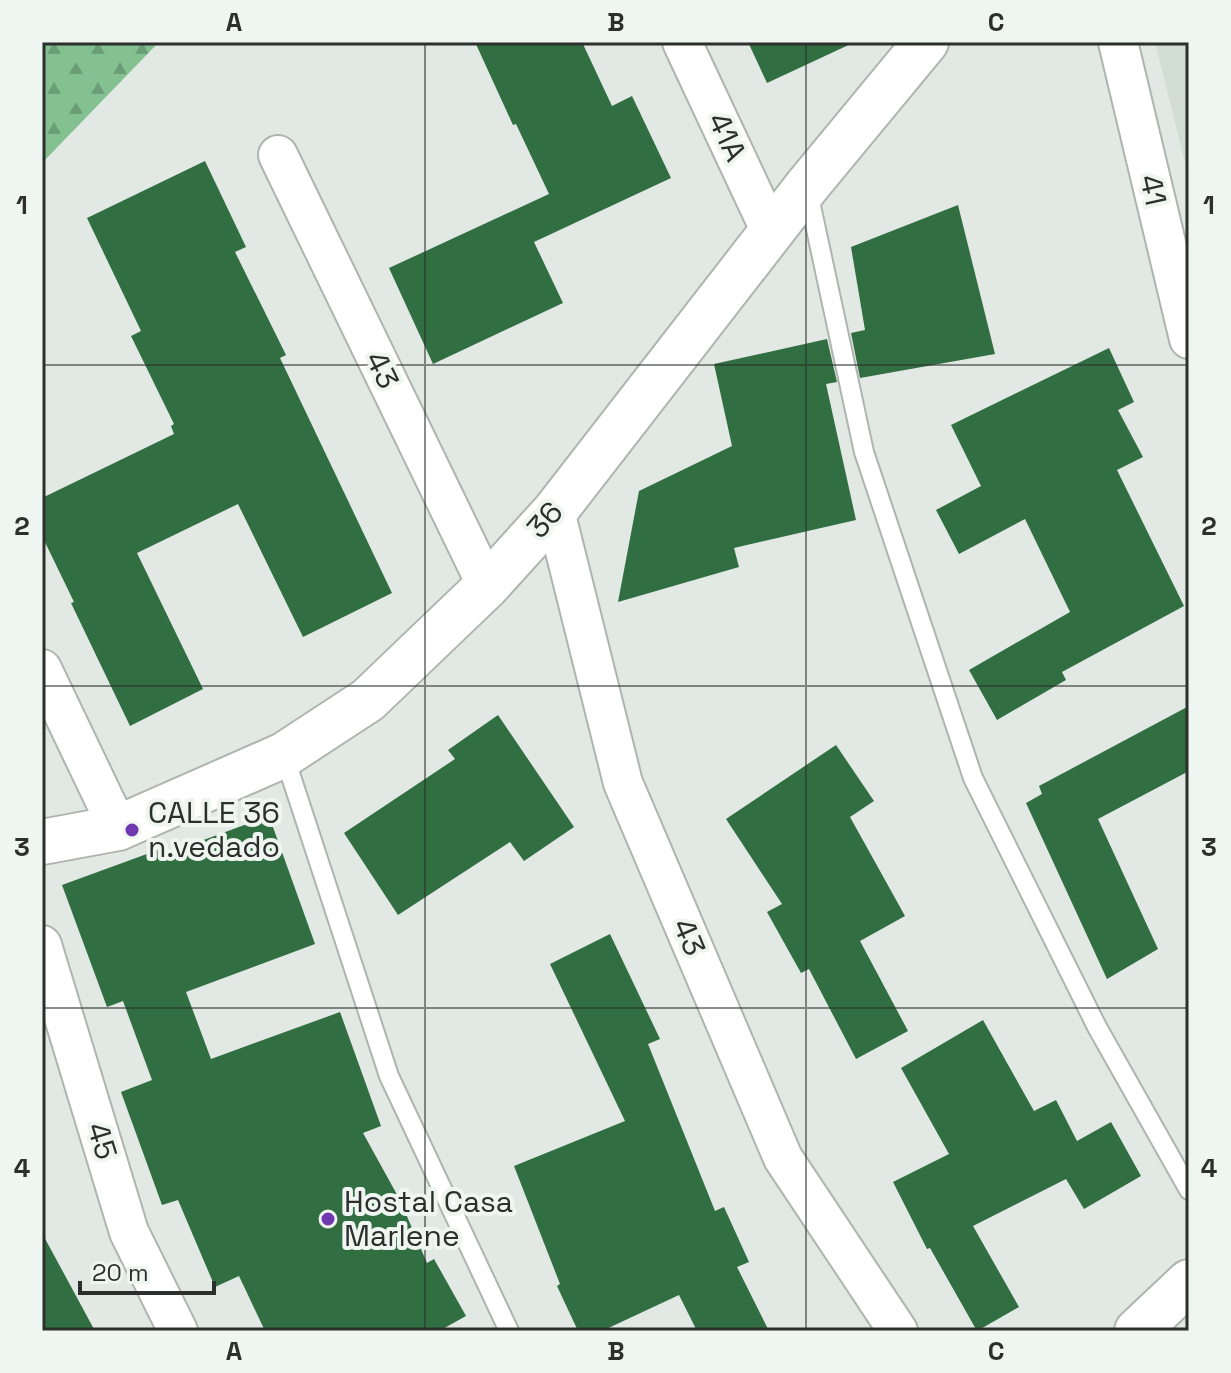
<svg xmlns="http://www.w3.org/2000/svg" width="1231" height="1373" viewBox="0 0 1231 1373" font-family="'Space Grotesk',sans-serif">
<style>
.built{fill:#d2ded4}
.forest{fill:url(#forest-firs)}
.building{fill:#316e42}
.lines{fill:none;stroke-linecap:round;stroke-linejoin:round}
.lane-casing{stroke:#aeb4af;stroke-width:22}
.street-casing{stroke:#aeb4af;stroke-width:42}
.secondary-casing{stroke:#aeb4af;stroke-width:48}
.lane{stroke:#fff;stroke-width:18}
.street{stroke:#fff;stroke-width:38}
.secondary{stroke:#fff;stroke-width:44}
.grid{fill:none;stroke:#2c2f2d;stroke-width:2;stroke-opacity:0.55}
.poi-dot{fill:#6e38af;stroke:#eff5f0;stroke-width:3}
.labels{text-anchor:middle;stroke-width:8;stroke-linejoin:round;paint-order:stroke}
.street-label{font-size:30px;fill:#2c2f2d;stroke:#eff5f0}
.poi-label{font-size:30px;fill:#2c2f2d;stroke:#eff5f0;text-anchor:start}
.neatline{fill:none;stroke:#2c2f2d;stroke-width:3}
.grid-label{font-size:26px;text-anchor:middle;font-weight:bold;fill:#2c2f2d}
</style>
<defs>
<pattern id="forest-firs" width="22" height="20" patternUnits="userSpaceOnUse" patternTransform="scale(2)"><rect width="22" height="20" fill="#83c191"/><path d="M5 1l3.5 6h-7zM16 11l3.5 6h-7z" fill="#6b9d77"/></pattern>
</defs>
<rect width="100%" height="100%" fill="#e2e8e3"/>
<polygon class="built" points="1155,42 1189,42 1189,179"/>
<polygon class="forest" points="42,42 159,42 42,163"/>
<g class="building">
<polygon points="475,42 582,42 612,106 632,96 671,178 534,242 563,303 433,364 389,268 549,194 516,124 513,125"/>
<polygon points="748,42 855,42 767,83"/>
<polygon points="205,161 246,247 235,252 286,355 280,358 392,593 303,637 238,504 137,553 203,689 130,726 71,603 74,602 42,536 42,498 174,434 171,426 174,424 131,336 141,331 87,218"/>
<polygon points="958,205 995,354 860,378 851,333 865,330 851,247"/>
<polygon points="827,339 837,382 826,384 856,520 734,548 739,567 618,602 639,491 732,446 714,364"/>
<polygon points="1109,348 1134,402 1118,410 1143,457 1117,470 1184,606 1062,672 1066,680 997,720 969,670 1070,612 1025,519 959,554 936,510 981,486 951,425"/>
<polygon points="1189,706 1189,771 1098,819 1158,949 1107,979 1026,803 1042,794 1039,786"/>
<polygon points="498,715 574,827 524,861 510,842 398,915 344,833 455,759 448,750"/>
<polygon points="836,745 874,801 850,817 905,916 860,941 908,1031 856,1059 809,969 801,973 767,912 782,904 726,819"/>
<polygon points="269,816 315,944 186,992 211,1059 340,1012 381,1126 363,1133 400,1200 427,1263 434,1259 466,1316 439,1331 265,1331 239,1276 215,1287 178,1200 162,1205 121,1092 152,1080 123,1001 107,1007 62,885 166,847 168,853"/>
<polygon points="610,934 660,1039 648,1044 715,1211 724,1207 749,1262 737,1267 769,1331 697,1331 679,1295 602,1331 578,1331 557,1286 560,1284 514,1166 625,1121 550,964"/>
<polygon points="983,1020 1034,1111 1056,1100 1077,1141 1111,1122 1141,1176 1084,1209 1066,1179 973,1226 1019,1307 977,1331 930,1248 927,1249 893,1182 949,1154 901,1068"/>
<polygon points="42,1233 95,1331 42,1331"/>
</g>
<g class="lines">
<g class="lane-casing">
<g id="lane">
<polyline points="808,192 864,452 973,778 1097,1027 1189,1190"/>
<polyline points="284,755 389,1076 509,1331"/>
</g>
</g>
<g class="street-casing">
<g id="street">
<polyline points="682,42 771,232"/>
<polyline points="1118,42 1189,339"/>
<polyline points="278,155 487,586"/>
<polyline points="555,511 623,783 783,1158 898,1331"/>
<polyline points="42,669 118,828"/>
<polyline points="42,945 129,1232 178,1331"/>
</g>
</g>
<g class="secondary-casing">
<g id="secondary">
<polyline points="42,842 118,828 284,755 368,700 487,586 555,511 807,186 926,42"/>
<polyline points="1137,1331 1189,1282"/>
</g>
</g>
<use href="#lane" class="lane"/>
<use href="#street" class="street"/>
<use href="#secondary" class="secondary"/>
</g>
<path class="grid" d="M425,42V1331M806,42V1331M42,365H1189M42,686H1189M42,1008H1189"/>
<g class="poi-dot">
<circle cx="132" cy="830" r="8"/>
<circle cx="328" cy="1219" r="8"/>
</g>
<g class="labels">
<g class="street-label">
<text transform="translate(727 137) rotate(65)" y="10">41A</text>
<text transform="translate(1153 190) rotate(77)" y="10">41</text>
<text transform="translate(382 370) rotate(64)" y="10">43</text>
<text transform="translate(545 520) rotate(-49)" y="10">36</text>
<text transform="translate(689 937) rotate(67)" y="10">43</text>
<text transform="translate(102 1141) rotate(73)" y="10">45</text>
</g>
<g class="poi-label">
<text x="148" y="823">CALLE 36<tspan x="148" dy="34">n.vedado</tspan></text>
<text x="344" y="1212">Hostal Casa<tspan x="344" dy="34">Marlene</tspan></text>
</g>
</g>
<rect width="1231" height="1373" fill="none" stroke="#eff5f0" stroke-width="88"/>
<path d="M80 1281v12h134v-12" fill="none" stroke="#2c2f2d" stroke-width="4"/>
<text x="92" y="1281" font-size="24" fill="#2c2f2d" stroke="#eff5f0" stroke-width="6" paint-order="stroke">20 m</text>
<rect x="44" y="44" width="1143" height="1285" class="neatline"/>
<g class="grid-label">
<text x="234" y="31">A</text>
<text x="616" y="31">B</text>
<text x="996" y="31">C</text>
<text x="22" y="214">1</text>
<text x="1209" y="214">1</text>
<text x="22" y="535">2</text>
<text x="1209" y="535">2</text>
<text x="22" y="856">3</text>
<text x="1209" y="856">3</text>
<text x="22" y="1177">4</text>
<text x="1209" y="1177">4</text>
<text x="234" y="1360">A</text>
<text x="616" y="1360">B</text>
<text x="996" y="1360">C</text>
</g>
</svg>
